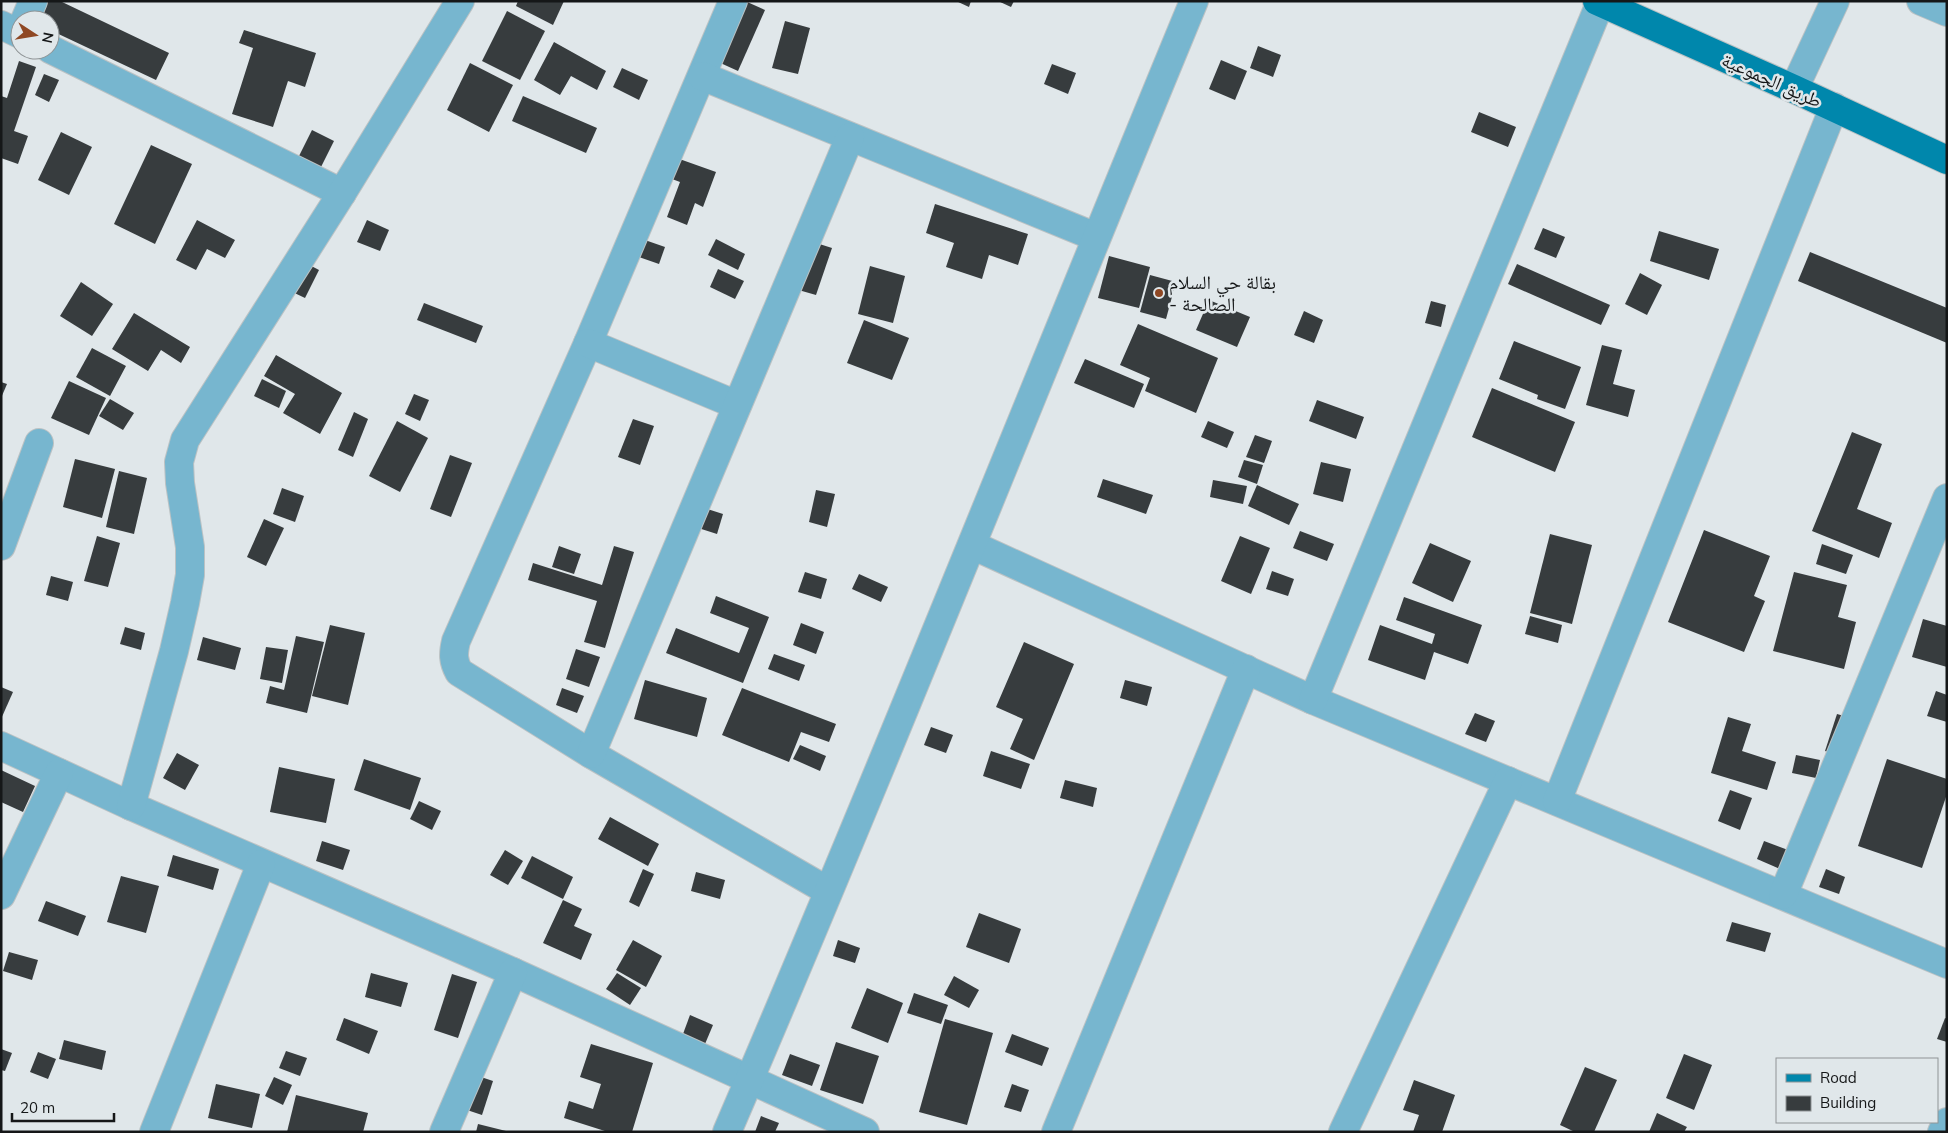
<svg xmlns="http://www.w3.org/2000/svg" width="1948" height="1133" viewBox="0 0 1948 1133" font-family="Mulish,'Noto Naskh Arabic',sans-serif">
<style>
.building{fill:#373c3e}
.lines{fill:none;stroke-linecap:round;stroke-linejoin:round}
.minor-casing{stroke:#bbc2c4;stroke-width:30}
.major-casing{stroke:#bbc2c4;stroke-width:30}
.minor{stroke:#77b6cf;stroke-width:28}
.major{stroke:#0087ac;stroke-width:28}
.poi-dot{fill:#8f4824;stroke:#e0e7ea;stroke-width:2}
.labels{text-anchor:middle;stroke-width:5;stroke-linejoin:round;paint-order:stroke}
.street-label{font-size:19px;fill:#151718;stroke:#e0e7ea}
.poi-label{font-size:19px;fill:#151718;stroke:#e0e7ea;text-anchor:start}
</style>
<rect width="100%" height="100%" fill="#e0e7ea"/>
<g class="building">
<polygon points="37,1 60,1 169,53 156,80 50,30 50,20 28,20"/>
<polygon points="518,1 564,1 553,25 516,6"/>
<polygon points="745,1 765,10 738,71 716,61"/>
<polygon points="956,1 971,1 969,7"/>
<polygon points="998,1 1014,1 1011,7"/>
<polygon points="507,11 545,31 520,80 482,61"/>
<polygon points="785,21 810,28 798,74 772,68"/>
<polygon points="244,30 316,53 305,87 288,81 273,127 232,114 253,48 239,43"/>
<polygon points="554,42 606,71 597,90 571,76 560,95 534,80"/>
<polygon points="1258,46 1281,55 1273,77 1250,68"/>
<polygon points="1221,60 1247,71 1235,100 1209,89"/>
<polygon points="19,61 36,67 14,131 28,136 18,164 1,158 1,96 7,98"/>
<polygon points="470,63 513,85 489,132 447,110"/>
<polygon points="1052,64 1076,73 1068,94 1044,84"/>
<polygon points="622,68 648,80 639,100 613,87"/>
<polygon points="44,74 59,80 49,102 35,95"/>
<polygon points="523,96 597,128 586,153 512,121"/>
<polygon points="1479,112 1516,127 1508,147 1471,132"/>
<polygon points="312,130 334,141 318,173 296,162"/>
<polygon points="61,132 92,147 69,195 38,180"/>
<polygon points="151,145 192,164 155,244 114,224"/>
<polygon points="671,156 716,172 703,207 695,203 687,225 667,217 680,182 664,176"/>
<polygon points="935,204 1028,234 1018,265 989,255 982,279 946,267 954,243 926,233"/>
<polygon points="197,220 235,240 225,258 207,249 196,270 176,260"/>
<polygon points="367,220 389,230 380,251 357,242"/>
<polygon points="1543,228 1565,237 1556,258 1534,249"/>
<polygon points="1659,231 1719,249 1709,280 1650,261"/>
<polygon points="642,239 665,247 659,264 636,256"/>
<polygon points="716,239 745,254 738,270 708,255"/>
<polygon points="810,241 832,248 816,295 795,289"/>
<polygon points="1810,252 1947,308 1947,343 1798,281"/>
<polygon points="1109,256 1150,267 1139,308 1098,298"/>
<polygon points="298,259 319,270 305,298 284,288"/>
<polygon points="1517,264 1610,305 1601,325 1508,284"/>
<polygon points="870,266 905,276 893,323 858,314"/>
<polygon points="718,269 744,281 735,299 710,287"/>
<polygon points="1640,273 1662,285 1647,315 1625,304"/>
<polygon points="1150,275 1176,282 1166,319 1140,312"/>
<polygon points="81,282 113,304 92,336 60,316"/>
<polygon points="1209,300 1250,317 1237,347 1196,330"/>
<polygon points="1431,301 1446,305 1441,327 1425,323"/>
<polygon points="424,303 483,326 476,343 417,320"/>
<polygon points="1304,311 1323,320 1314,343 1294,335"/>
<polygon points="134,313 190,347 181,363 161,350 148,371 112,349"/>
<polygon points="864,320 909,338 892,380 847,363"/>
<polygon points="1138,324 1218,358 1196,413 1145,391 1150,378 1120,365"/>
<polygon points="1514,341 1581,367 1565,409 1537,399 1538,395 1499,379"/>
<polygon points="1602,345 1622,350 1613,384 1635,390 1628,417 1586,405"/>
<polygon points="92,348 126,366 110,396 76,377"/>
<polygon points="276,355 342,393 320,434 283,413 295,394 264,376"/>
<polygon points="1085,359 1144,384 1134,408 1074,383"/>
<polygon points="262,379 286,391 279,408 254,396"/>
<polygon points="69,381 106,398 89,435 51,418"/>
<polygon points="1,382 7,384 1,398"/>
<polygon points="1492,388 1575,422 1555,472 1472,437"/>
<polygon points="414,394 429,400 420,421 405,414"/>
<polygon points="110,399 134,413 123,430 99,416"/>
<polygon points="1317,400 1364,417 1356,439 1309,421"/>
<polygon points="354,412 368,419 353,457 338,450"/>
<polygon points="633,419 654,426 640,465 618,457"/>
<polygon points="397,421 428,438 400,492 369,476"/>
<polygon points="1208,421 1234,432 1227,448 1201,437"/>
<polygon points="1852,432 1882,444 1857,509 1892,523 1879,558 1812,531"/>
<polygon points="1255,435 1272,441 1264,463 1246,457"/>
<polygon points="450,455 472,463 451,517 430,509"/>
<polygon points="75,459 115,469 102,518 63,507"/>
<polygon points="1244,460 1263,465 1257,484 1238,477"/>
<polygon points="1321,462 1351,469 1343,502 1313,494"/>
<polygon points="119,471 147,478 134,534 106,527"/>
<polygon points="1103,479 1153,495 1146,514 1097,497"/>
<polygon points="1213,480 1247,486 1243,504 1210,497"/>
<polygon points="1257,485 1299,504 1289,525 1248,506"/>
<polygon points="282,488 304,496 295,522 273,514"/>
<polygon points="816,490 835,494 827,527 809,522"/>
<polygon points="698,506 723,514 717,534 692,526"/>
<polygon points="264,519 284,528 266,566 247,557"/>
<polygon points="1704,530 1770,556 1754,596 1765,601 1744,652 1668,622"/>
<polygon points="1300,531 1334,544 1327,561 1293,548"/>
<polygon points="1550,534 1592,545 1572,624 1530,613"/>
<polygon points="97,536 120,543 108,587 84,581"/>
<polygon points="1240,536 1270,548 1251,594 1221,581"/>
<polygon points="1430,543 1471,561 1453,602 1412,583"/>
<polygon points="1822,544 1853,555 1846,574 1816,564"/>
<polygon points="559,546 581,554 574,574 552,567"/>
<polygon points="614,546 634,552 605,648 584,642 597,601 528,580 533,563 602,585"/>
<polygon points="1272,571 1294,579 1288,596 1266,589"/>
<polygon points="805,572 827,579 821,599 798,592"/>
<polygon points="1794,572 1847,585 1838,617 1856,622 1844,669 1773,651"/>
<polygon points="859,574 888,587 881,602 852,589"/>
<polygon points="51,576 73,582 68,601 46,595"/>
<polygon points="716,596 769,617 743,683 666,653 676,628 739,653 749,628 710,613"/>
<polygon points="1404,597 1482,625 1468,664 1434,652 1425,680 1368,660 1380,625 1432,644 1435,634 1396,620"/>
<polygon points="1530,616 1562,625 1558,643 1525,634"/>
<polygon points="1923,619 1947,626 1947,667 1912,657"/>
<polygon points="801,623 824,632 816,654 793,645"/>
<polygon points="330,625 365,633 348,705 312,696"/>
<polygon points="125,627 145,633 141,650 120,644"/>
<polygon points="296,636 324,642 307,713 266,703 270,686 284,690"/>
<polygon points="203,637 241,648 235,670 197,660"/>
<polygon points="1024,642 1074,664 1034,760 1010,749 1023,719 996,707"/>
<polygon points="266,647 288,650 282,683 260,679"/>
<polygon points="576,649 600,657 589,687 566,679"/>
<polygon points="774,654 805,665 799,681 768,669"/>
<polygon points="645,680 707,698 697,737 634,719"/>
<polygon points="1125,680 1152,687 1147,706 1120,698"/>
<polygon points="1,687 13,692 1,719"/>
<polygon points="562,688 584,696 577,713 556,705"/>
<polygon points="742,688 836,724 829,742 801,732 789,762 722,735"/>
<polygon points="1936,691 1947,695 1947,722 1927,716"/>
<polygon points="1475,713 1495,721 1486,742 1465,734"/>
<polygon points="1837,714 1851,718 1838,756 1825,751"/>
<polygon points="1728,717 1751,724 1742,751 1776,762 1767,790 1711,773"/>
<polygon points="931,727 953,735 946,753 924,745"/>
<polygon points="800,745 826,756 820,771 793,759"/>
<polygon points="991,751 1030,764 1021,789 983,776"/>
<polygon points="177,753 199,765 185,790 163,778"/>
<polygon points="1796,755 1820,760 1816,778 1792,773"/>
<polygon points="364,759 421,778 410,810 354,790"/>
<polygon points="1887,759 1947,779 1947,794 1922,868 1858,846"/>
<polygon points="279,767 335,779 326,823 270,812"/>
<polygon points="1,770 35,786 23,812 1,802"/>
<polygon points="1065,780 1097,788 1093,807 1060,798"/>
<polygon points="1730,790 1752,798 1740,830 1718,821"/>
<polygon points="419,801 441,811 432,830 410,819"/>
<polygon points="610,817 659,844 648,866 598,839"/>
<polygon points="322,841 350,850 343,870 316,861"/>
<polygon points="1764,841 1788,850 1780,869 1757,859"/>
<polygon points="505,850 523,861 508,885 490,875"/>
<polygon points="173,855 219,869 213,890 167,876"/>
<polygon points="532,856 573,877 563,899 521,878"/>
<polygon points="643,869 654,874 639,907 629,902"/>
<polygon points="1826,869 1845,877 1839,894 1819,887"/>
<polygon points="696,872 725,880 720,899 691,891"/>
<polygon points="121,876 159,886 146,933 107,922"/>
<polygon points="563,900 582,909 574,926 592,934 581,960 543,943"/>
<polygon points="46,901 86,916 78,936 38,921"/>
<polygon points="979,913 1021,929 1009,963 966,947"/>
<polygon points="1732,922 1771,933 1765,952 1726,941"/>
<polygon points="633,940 662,956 646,987 616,970"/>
<polygon points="838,940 860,948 855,963 833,956"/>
<polygon points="9,952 38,960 32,980 3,971"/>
<polygon points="371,973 408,983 401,1007 365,997"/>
<polygon points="617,973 641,988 630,1005 606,989"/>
<polygon points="452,974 477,982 458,1038 434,1030"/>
<polygon points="954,976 979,990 969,1008 944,995"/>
<polygon points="867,988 903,1003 888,1043 851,1028"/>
<polygon points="914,993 948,1005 941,1024 907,1013"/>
<polygon points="690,1015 713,1025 705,1044 683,1034"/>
<polygon points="344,1018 378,1031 369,1054 336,1040"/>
<polygon points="1945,1018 1947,1019 1947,1042 1937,1039"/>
<polygon points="945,1019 993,1033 967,1125 919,1112"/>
<polygon points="1012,1034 1049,1048 1042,1066 1005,1052"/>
<polygon points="64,1040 106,1051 102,1070 59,1059"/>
<polygon points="836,1042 879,1056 863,1104 820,1090"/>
<polygon points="591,1044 653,1063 632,1132 608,1132 564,1118 569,1101 593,1109 601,1084 580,1077"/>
<polygon points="1,1049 12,1053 5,1071 1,1070"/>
<polygon points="286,1051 307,1058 300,1076 279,1068"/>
<polygon points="38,1052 56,1059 48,1079 30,1072"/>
<polygon points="790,1054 820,1065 812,1086 782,1075"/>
<polygon points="1684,1054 1712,1065 1694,1110 1666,1098"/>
<polygon points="1585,1067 1617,1080 1594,1132 1575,1132 1560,1125"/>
<polygon points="478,1076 493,1081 482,1115 467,1110"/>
<polygon points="274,1077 292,1085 283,1105 265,1096"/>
<polygon points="1414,1080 1455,1095 1442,1132 1413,1132 1419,1115 1403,1110"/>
<polygon points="216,1084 260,1094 252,1128 208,1118"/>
<polygon points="1012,1084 1029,1090 1021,1112 1004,1107"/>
<polygon points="296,1095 368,1113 363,1132 287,1132"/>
<polygon points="1657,1113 1687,1127 1684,1132 1649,1132"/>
<polygon points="761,1116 779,1123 775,1132 755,1132"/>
<polygon points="478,1124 506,1131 506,1132 476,1132"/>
</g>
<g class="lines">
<g class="minor-casing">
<g id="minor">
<path d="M733,1L588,343L456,641C453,654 453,661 459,672L591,754L828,891"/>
<polyline points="1921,1 1947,12"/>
<polyline points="25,20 33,1"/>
<polyline points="1,25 20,34"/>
<polyline points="50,49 342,193"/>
<polyline points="702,76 1096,237"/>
<polyline points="1794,89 1835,1"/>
<polyline points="588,343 737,405"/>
<polyline points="972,545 1313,700 1947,964"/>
<polyline points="1,546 39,443"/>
<polyline points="1313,700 1601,1"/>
<polyline points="1,746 131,806 513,972 865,1132"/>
<polyline points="591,754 850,137"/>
<polyline points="1557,801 1834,107"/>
<polyline points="131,806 174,651 185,603 190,575 190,547 180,483 179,462 185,440 342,193 460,1"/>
<polyline points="1,895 59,773"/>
<polyline points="1783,895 1947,498"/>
<polyline points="154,1132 261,864"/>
<polyline points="444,1132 513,972"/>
<path d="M727,1132C888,757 1038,378 1194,1"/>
<polyline points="1056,1132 1246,669"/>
<polyline points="1343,1132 1508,781"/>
<polyline points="1942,1132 1947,1122"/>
</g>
</g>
<g class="major-casing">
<polyline id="major" points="1597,1 1794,89 1947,160"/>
</g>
<use href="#minor" class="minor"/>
<use href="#major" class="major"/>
</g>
<circle class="poi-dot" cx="1159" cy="293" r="5"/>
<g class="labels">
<g class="street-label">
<text transform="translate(1772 80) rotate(24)" y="7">طريق الجموعية</text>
</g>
<g class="poi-label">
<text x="1169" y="289">بقالة حي السلام<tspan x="1169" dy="22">- الصالحة</tspan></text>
</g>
</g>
<rect width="1948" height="1133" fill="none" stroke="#151718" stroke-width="5"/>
<rect x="1776" y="1058" width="162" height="65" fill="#e0e7ea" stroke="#8f9496"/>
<rect x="1786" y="1074" width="25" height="8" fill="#0087ac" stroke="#8f9496"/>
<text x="1820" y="1083" font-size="15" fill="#151718">Road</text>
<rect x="1786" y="1096" width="25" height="15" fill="#373c3e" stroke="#8f9496"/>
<text x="1820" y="1108" font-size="15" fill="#151718">Building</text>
<g transform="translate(35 35) rotate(102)"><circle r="24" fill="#e0e7ea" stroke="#8f9496"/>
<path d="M0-4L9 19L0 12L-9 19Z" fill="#8f4824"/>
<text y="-8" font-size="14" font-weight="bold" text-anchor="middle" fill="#151718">N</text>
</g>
<path d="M12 1113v8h102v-8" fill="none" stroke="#151718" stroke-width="2.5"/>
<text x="20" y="1113" font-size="15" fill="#151718" stroke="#e0e7ea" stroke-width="4" paint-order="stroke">20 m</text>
</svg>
